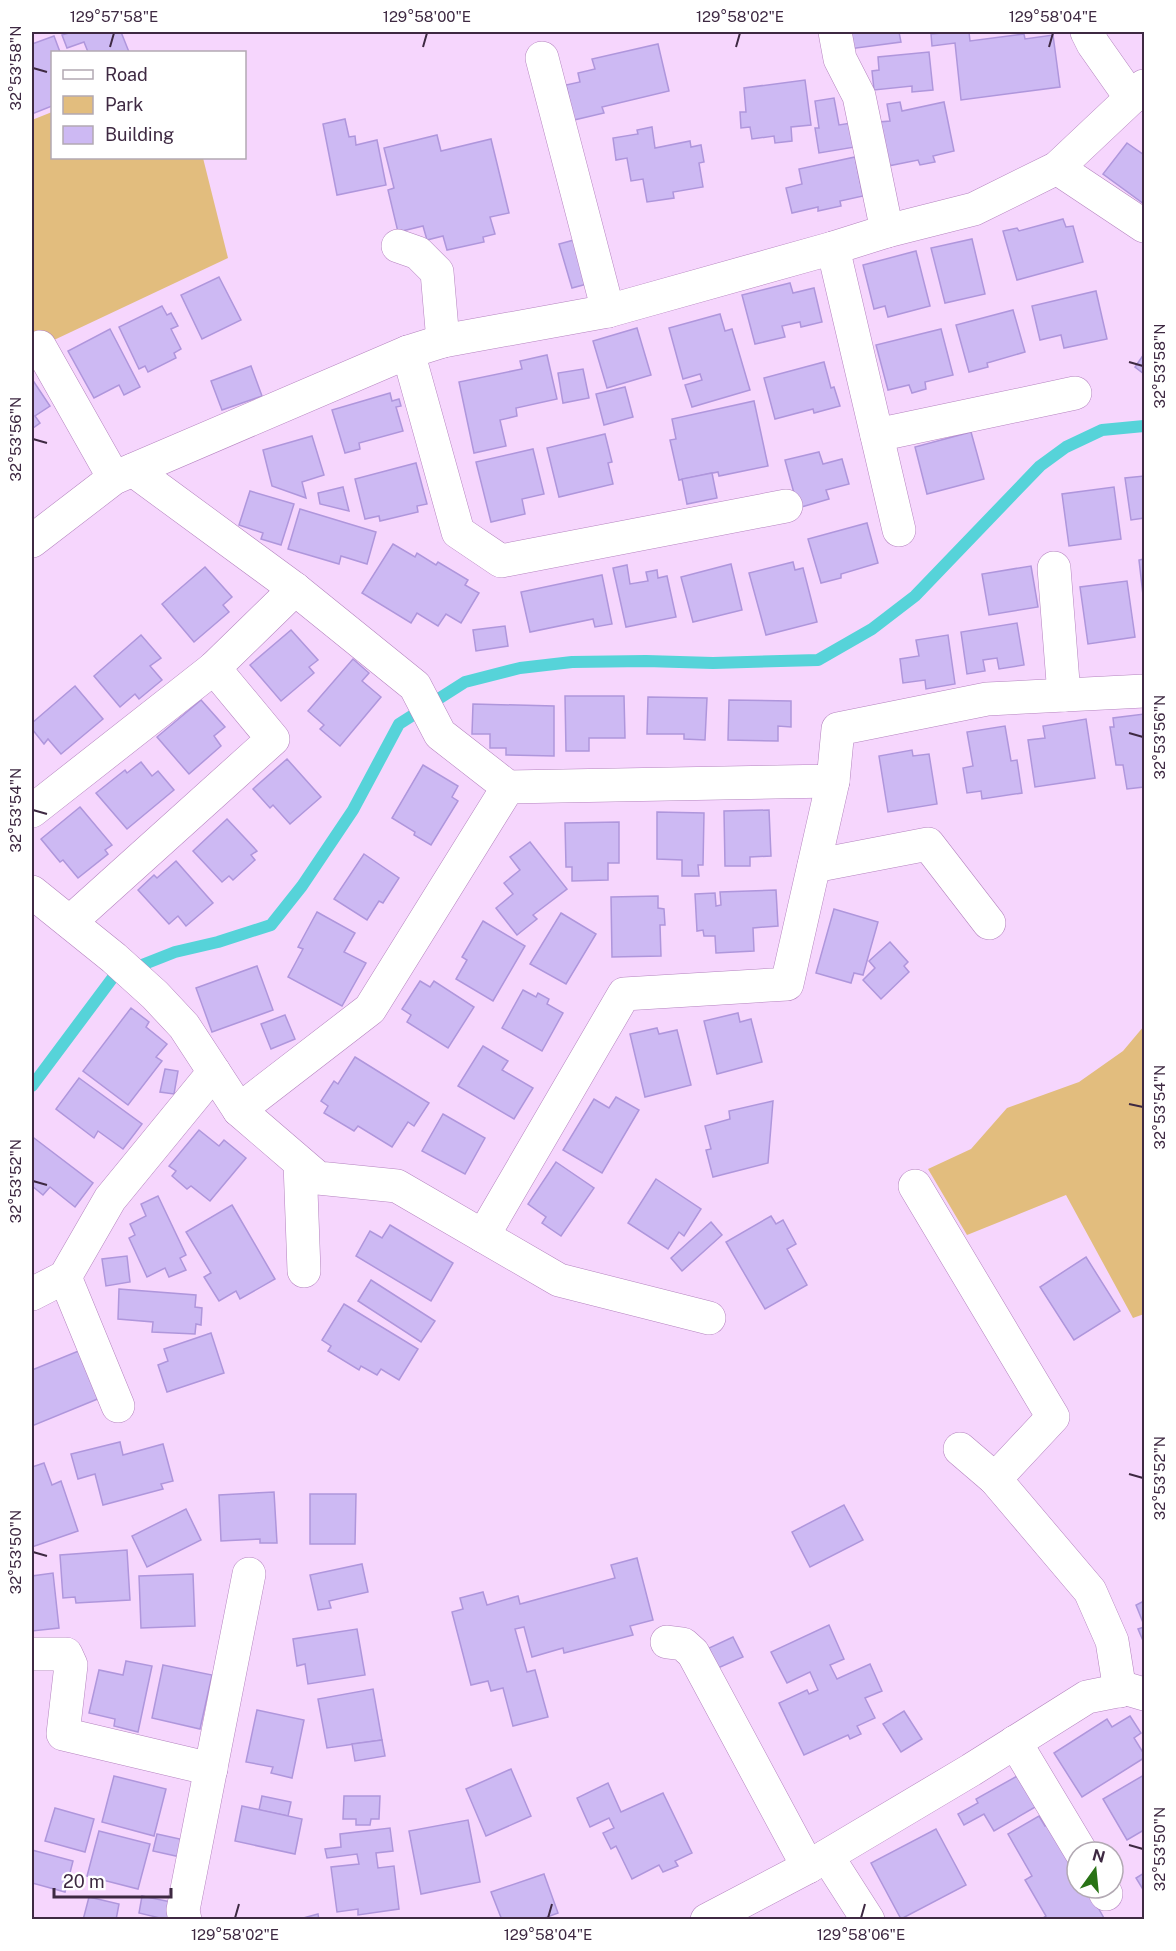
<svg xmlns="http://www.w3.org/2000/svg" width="1176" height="1951" viewBox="0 0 1176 1951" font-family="'Public Sans',sans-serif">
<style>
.green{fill:#e2bd7e}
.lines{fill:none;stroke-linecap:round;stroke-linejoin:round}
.stream{stroke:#56d3d9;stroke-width:12}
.building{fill:#cdb9f3;stroke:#af96dc;stroke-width:1.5}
.minor-casing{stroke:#b483bf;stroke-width:34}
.minor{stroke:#fff;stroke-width:33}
.ticks{fill:none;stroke:#3e2942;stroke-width:2}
.neatline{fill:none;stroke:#3e2942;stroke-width:2}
.ticks-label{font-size:15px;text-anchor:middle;fill:#3e2942}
</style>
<rect width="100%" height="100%" fill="#f6d6fd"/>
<g class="green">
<polygon points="52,112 52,158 203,158 228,258 54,340 32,331 32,120"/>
<polygon points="1144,1026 1144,1314 1133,1318 1066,1195 967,1235 928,1169 971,1149 1007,1108 1079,1082 1123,1051"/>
</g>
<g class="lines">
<polyline class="stream" points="32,1086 114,976 175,952 218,942 271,925 302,886 353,810 399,724 465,682 520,668 572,662 646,661 713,663 818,660 872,629 915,596 1040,466 1066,447 1102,430 1144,426"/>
</g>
<g class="building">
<polygon points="72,32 121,32 129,52 88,52 84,42 67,48 62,35"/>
<polygon points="847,32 899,32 901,42 849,49"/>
<polygon points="953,32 969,32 970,41 1024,34 1025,39 1053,35 1060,87 961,100 955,43 932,46 931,34"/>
<polygon points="54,36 60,52 52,52 52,106 32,114 32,44"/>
<polygon points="658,44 669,91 602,107 604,113 574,120 566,85 580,82 578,73 595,69 592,59"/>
<polygon points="929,52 933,90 912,92 912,86 874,90 872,71 879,70 878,57"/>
<polygon points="805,80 811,125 791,127 792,141 775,143 774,136 752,139 750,127 741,128 740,112 746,112 744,88"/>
<polygon points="834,98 839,125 851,123 855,147 819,153 815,128 819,128 815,101"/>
<polygon points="900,102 902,111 944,102 954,151 933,156 935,162 920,165 918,160 888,166 879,122 890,121 887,104"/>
<polygon points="345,119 349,137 355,136 356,145 377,140 386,185 337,195 323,124"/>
<polygon points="652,127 655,148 690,141 691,147 701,145 704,162 699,163 703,187 673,192 674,198 647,202 643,179 631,181 627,158 616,160 613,138 638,134 637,130"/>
<polygon points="437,135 441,151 491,139 509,213 490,217 495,234 483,237 484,242 447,250 443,236 427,240 423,226 398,232 388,190 394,188 384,148"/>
<polygon points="1127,143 1144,155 1144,204 1103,174"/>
<polygon points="855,157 863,196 840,201 841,206 818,211 818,207 792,213 786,188 802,184 799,169"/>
<polygon points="1063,219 1066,227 1073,226 1083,262 1017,280 1003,231 1017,228 1019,231"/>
<polygon points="972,239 985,294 945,303 931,248"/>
<polygon points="574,240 587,284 572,288 559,244"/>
<polygon points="916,251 930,306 888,317 885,306 874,309 863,265"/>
<polygon points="219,277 241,320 202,339 181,295"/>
<polygon points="790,283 793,293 814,288 822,322 801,327 800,322 782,326 785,337 755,344 742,295"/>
<polygon points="1096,291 1107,339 1064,348 1061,335 1040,340 1032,306"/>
<polygon points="162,306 167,315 171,313 178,326 171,329 181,349 174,353 176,358 148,372 145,366 139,369 119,327"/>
<polygon points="1013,310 1025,352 987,363 988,367 969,372 956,325"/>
<polygon points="720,314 725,331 732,329 750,390 692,407 685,385 702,380 700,374 683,379 669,328"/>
<polygon points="637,328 651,375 607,388 593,341"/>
<polygon points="110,329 140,387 124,395 119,385 94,398 68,351"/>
<polygon points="941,329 953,375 925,382 926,389 912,393 909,385 888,390 876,345"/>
<polygon points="1144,354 1144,374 1135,367"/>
<polygon points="547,355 557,399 516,408 517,416 500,420 506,446 474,453 459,382 522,369 520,361"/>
<polygon points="824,362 831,388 834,387 840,406 814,413 813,409 775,419 764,378"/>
<polygon points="251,366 262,396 222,410 211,381"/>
<polygon points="583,369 589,398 563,403 558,373"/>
<polygon points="32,379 50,406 35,416 40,423 33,428 32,425"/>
<polygon points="625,387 633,417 604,425 596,394"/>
<polygon points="390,393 392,401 399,399 401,406 396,407 403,431 359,443 360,449 345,453 332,410"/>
<polygon points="754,401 768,466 719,476 718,472 679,480 670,440 676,439 672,419"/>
<polygon points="971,432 984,479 927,494 915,447"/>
<polygon points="605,434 612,462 608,463 613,484 559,497 547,448"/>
<polygon points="312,436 324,475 302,482 306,498 272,486 263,450"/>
<polygon points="533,449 544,494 522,499 525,514 491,522 476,462"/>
<polygon points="819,452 823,464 842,459 849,484 826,490 829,499 798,508 785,460"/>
<polygon points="416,463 427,504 417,506 418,512 380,521 379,516 365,519 355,479"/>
<polygon points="712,473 717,498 687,504 682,479"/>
<polygon points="1144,476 1144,518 1131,520 1125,478"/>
<polygon points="343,487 349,511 320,504 318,493"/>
<polygon points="1114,487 1121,539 1069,546 1062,494"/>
<polygon points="250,491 294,504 281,545 261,539 263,533 239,525"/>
<polygon points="300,509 376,532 367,564 341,556 339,564 288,549"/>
<polygon points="867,523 878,563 841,574 841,578 821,583 808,539"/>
<polygon points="393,544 415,557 417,553 436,565 438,562 468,580 465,585 479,593 461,623 446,614 438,626 417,613 411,623 362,593"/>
<polygon points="1144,559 1144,604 1139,560"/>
<polygon points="793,562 795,570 803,568 817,622 766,635 749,573"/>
<polygon points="731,564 742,610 693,622 681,577"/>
<polygon points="627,565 630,584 648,581 646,572 657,570 658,578 667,576 676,617 626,627 613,568"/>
<polygon points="1031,566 1038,607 989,615 982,574"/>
<polygon points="205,567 232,597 223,605 229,612 194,642 162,604"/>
<polygon points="602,575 612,624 595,627 593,619 530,632 521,592"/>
<polygon points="1127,581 1135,637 1088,644 1080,587"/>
<polygon points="1017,623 1024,665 999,669 997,658 983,660 985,671 967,674 961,632"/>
<polygon points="505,626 508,646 476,651 473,630"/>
<polygon points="291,630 318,660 309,667 314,673 281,701 250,665"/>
<polygon points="141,635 161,658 150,666 162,680 139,699 135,694 120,707 94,676"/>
<polygon points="948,635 955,684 926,689 925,680 903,683 900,659 919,656 916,640"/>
<polygon points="353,659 369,673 362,681 381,697 340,746 320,729 324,725 308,711"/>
<polygon points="75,686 103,719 61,754 48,739 44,744 32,729 32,723"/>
<polygon points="565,696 624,696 625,738 589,738 589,751 566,751"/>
<polygon points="648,697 707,698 705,740 684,739 684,734 647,734"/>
<polygon points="201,700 225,727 214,736 221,746 189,774 157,737"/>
<polygon points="729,700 791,701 791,727 778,726 778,741 728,740"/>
<polygon points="473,704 554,706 554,756 506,755 506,748 490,748 490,734 472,734"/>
<polygon points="1144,714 1144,787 1127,789 1123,765 1116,765 1110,727 1114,727 1113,718"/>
<polygon points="1086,719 1095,778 1035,787 1028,740 1045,738 1043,726"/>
<polygon points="1005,726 1011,761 1017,760 1022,793 982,799 981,791 967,793 963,768 973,766 967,732"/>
<polygon points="912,750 913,756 929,754 937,804 888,812 879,756"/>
<polygon points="287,759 321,797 290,824 273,805 270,808 253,789"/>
<polygon points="141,762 152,776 158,771 174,790 127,829 96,793 125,770 127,773"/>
<polygon points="423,765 458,786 452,797 458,801 431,845 414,835 415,832 392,818"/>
<polygon points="80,807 112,845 105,850 108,854 78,878 63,860 60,862 41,839"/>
<polygon points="769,810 771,856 750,857 750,866 725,866 724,811"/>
<polygon points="657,812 704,813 703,865 698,865 699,876 682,876 682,860 657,859"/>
<polygon points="227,819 257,851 251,855 255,860 233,880 229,876 222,882 193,851"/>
<polygon points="619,822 619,863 608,863 608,880 572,881 572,867 566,867 565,823"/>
<polygon points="530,842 567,889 533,915 537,919 517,935 496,908 513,894 504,883 520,870 510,857"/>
<polygon points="364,854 399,878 383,903 379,901 367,920 334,899"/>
<polygon points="176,861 213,903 186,926 178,916 169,924 138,890 154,875 157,878"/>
<polygon points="776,890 778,926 753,928 754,951 716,953 715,936 704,936 703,930 697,931 695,894 715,893 716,906 721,905 720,892"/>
<polygon points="658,896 658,908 664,909 665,925 660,925 661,956 612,957 611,897"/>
<polygon points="834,909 878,922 863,975 854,973 851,983 816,973"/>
<polygon points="317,912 355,933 344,952 366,963 342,1006 288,977 303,949 298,947"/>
<polygon points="561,913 596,934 566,984 530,964"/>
<polygon points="483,921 525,946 493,1001 456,979 467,960 462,957"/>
<polygon points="890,942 908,962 904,966 909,972 881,999 863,980 875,968 869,961"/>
<polygon points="257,966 273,1010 212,1032 196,988"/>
<polygon points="420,981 430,987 434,981 474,1007 448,1048 407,1022 411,1015 402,1009"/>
<polygon points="523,990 536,997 538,993 549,999 547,1004 563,1013 542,1051 502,1028"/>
<polygon points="131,1008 149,1022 146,1027 167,1044 156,1057 162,1061 128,1105 83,1071"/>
<polygon points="738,1013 740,1022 751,1019 762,1062 717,1074 704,1021"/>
<polygon points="285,1015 295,1039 271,1049 261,1024"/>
<polygon points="657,1028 659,1034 677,1030 691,1085 645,1097 630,1034"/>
<polygon points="483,1046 508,1061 502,1070 533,1088 514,1119 458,1086"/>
<polygon points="355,1057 429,1103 414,1126 408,1122 392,1147 358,1126 354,1131 324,1113 328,1106 321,1101 334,1081 338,1084"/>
<polygon points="165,1069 178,1071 174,1094 160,1092"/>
<polygon points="79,1078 142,1124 123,1149 98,1131 94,1138 56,1109"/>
<polygon points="616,1097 639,1110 602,1173 563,1150 594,1099 609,1108"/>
<polygon points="773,1101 768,1163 713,1177 706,1150 711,1149 705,1126 730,1119 729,1111"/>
<polygon points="443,1114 485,1138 465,1174 422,1151"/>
<polygon points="199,1130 219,1146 224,1140 246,1158 210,1201 191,1186 187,1189 172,1176 176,1171 169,1166"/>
<polygon points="34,1138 93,1183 75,1207 50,1187 43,1195 32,1186 32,1141"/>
<polygon points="556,1162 594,1188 561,1236 542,1223 546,1217 528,1204"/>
<polygon points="656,1179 701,1209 684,1236 679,1232 668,1249 628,1223"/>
<polygon points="158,1196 186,1255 180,1258 186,1270 169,1277 165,1268 147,1277 129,1238 135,1235 130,1224 146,1216 141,1204"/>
<polygon points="232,1205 275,1279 240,1299 236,1291 219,1301 204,1277 211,1273 186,1232"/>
<polygon points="771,1216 776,1224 783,1220 796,1244 787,1249 807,1285 765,1309 726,1242"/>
<polygon points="711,1222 722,1235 682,1271 671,1258"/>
<polygon points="390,1225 453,1263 431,1301 356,1256 370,1231 382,1238"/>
<polygon points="127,1256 130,1282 106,1286 102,1259"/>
<polygon points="1086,1257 1120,1311 1074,1340 1040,1287"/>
<polygon points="371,1280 435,1321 421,1342 358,1301"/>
<polygon points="119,1289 196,1295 195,1307 202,1308 201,1325 196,1324 195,1334 152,1332 153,1322 118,1319"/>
<polygon points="344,1304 418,1349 399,1380 381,1369 377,1375 361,1366 359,1370 328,1351 331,1346 322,1340"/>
<polygon points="211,1333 224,1373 167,1392 158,1365 168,1361 164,1349"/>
<polygon points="81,1350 100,1398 32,1426 32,1370"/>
<polygon points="120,1442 123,1455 163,1444 173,1481 161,1484 163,1489 103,1505 95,1474 78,1479 71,1454"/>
<polygon points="44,1463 52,1485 61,1481 78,1531 32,1547 32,1467"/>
<polygon points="274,1492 277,1543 260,1543 260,1539 221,1541 219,1495"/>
<polygon points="310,1494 356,1494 355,1544 310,1544"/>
<polygon points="844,1505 863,1540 810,1567 792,1532"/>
<polygon points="186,1509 201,1540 147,1567 132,1536"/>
<polygon points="127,1550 130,1600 76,1603 75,1597 63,1598 60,1555"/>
<polygon points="637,1558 653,1620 630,1626 633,1635 564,1653 563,1648 532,1657 524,1627 515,1629 527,1672 535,1670 548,1717 513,1726 503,1688 491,1691 488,1681 471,1685 452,1612 463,1609 460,1598 483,1592 487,1605 518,1596 520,1604 615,1578 611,1565"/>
<polygon points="362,1564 368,1592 329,1601 331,1608 318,1610 310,1575"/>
<polygon points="53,1573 59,1628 32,1631 32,1576"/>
<polygon points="193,1574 195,1626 141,1628 139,1576"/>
<polygon points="1144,1601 1144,1625 1136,1605"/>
<polygon points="829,1625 844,1659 830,1665 837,1679 870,1664 882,1691 865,1698 875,1718 857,1726 861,1734 850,1739 848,1735 804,1755 779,1703 807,1690 809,1694 818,1690 810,1672 787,1683 771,1652"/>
<polygon points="1144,1627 1144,1643 1138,1629"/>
<polygon points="357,1629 365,1675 308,1684 305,1664 297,1666 293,1639"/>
<polygon points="733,1637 743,1657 718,1668 709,1648"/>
<polygon points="126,1661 152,1666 138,1732 114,1726 115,1719 89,1713 99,1670 123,1675"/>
<polygon points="163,1665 212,1675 200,1729 152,1718"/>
<polygon points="373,1689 382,1740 327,1748 318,1699"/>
<polygon points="257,1710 304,1720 292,1778 271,1773 273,1767 246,1762"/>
<polygon points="904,1711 922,1739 901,1752 883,1724"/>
<polygon points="1130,1716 1141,1733 1134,1738 1144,1754 1144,1758 1082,1797 1054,1753 1107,1719 1112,1727"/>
<polygon points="382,1740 385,1756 355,1761 352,1744"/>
<polygon points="511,1769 531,1816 486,1836 466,1789"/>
<polygon points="1019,1775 1037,1806 994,1831 984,1814 964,1825 958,1814 978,1803 976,1799"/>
<polygon points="1144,1775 1144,1830 1127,1840 1103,1799"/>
<polygon points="114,1776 166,1789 154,1836 102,1822"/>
<polygon points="608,1783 621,1812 663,1793 692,1853 675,1861 678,1866 663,1872 659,1865 632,1879 616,1846 611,1849 603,1833 614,1828 609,1818 590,1827 577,1798"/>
<polygon points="262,1796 291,1802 288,1816 259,1810"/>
<polygon points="344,1796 380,1796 379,1819 371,1819 370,1825 356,1825 356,1819 343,1819"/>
<polygon points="242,1806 302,1819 295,1854 235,1841"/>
<polygon points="55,1808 94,1819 85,1852 45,1841"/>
<polygon points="1039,1816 1045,1826 1050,1824 1077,1871 1077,1888 1087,1888 1105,1920 1044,1920 1043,1918 1046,1916 1025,1880 1032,1876 1008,1834"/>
<polygon points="468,1820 480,1882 421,1894 409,1831"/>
<polygon points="390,1828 393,1851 376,1853 378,1868 394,1866 399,1909 358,1915 358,1909 337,1912 331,1867 359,1864 357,1854 327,1858 325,1849 341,1847 340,1834"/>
<polygon points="936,1829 966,1885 901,1919 871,1863"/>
<polygon points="99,1831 150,1844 138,1889 87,1876"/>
<polygon points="157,1834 189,1841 185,1858 153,1851"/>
<polygon points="32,1850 73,1861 65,1892 32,1883"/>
<polygon points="1144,1873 1144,1891 1136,1878"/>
<polygon points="544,1874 558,1913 539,1920 502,1920 491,1892"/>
<polygon points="142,1896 176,1903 168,1920 139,1913"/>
<polygon points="89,1897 119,1904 116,1920 83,1920"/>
<polygon points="318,1914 319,1920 296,1920"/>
</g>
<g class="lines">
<g class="minor-casing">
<g id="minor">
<polyline points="835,32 840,59 859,96 887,231"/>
<polyline points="1087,32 1093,44 1131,98"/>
<polyline points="542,58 608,311"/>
<polyline points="1057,168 1144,226"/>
<polyline points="398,246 418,253 437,272 443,341"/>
<polyline points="833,248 899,530"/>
<polyline points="40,347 114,478"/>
<polyline points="408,352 458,532 501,561 786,506"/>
<polyline points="877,435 1075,393"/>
<polyline points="133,470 295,589 415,686 440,734 508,787 833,781 838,729 987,699 1144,691"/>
<polyline points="32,541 114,478 408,352 443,341 608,311 833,248 887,231 974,209 1057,168 1144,86"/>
<polyline points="1054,568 1064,695"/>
<polyline points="32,811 214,668 295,589"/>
<polyline points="814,866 928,844 989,923"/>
<polyline points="32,892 114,958 155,995 184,1026 239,1110 318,1178 397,1186 559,1280 709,1318"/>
<polyline points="70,922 273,739 214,668"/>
<polyline points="239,1110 370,1009 508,787"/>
<polyline points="300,1163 304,1271"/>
<polyline points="915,1186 1053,1417 995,1479 1090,1591 1112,1641 1120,1691"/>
<polyline points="483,1236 624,994 787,984 833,781"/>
<polyline points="65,1277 118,1406"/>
<polyline points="32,1294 65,1277 110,1199 214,1072"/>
<polyline points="960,1449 995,1479"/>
<polyline points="667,1642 683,1644 693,1653 808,1867"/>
<polyline points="32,1654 66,1654 71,1665 63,1734 211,1769"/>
<polyline points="1015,1742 1081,1852"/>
<polyline points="827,1856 868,1920"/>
<polyline points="1103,1888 1106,1894"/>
<polyline points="185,1920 183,1910 249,1574"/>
<polyline points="707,1920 808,1867 971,1770 1087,1697 1127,1689 1144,1694"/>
</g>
</g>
<use href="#minor" class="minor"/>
</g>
<path class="ticks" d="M110,47L114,33M423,47L427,33M736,47L740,33M1049,47L1053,33M33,68L47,72M1129,362L1143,366M33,439L47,443M1129,733L1143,737M33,810L47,814M1129,1104L1143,1107M33,1181L47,1185M1129,1474L1143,1478M33,1552L47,1556M1129,1845L1143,1849M235,1918L239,1904M548,1918L552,1904M861,1918L865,1904"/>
<rect width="1176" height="1951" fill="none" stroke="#ffffff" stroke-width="66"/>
<rect x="51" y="51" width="195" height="108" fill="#ffffff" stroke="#b2a9b3" stroke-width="1.5"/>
<rect x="63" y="70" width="30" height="9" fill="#ffffff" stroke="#b2a9b3" stroke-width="1.5"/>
<text x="105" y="81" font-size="18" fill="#3e2942">Road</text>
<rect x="63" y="96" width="30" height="18" fill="#e2bd7e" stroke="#b2a9b3" stroke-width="1.5"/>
<text x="105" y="111" font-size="18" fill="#3e2942">Park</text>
<rect x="63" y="126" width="30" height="18" fill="#cdb9f3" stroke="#b2a9b3" stroke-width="1.5"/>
<text x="105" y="141" font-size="18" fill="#3e2942">Building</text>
<g transform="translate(1095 1870) rotate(15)"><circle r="28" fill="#ffffff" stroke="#b2a9b3" stroke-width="1.5"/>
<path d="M0-4.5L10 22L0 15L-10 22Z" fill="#297316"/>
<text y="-9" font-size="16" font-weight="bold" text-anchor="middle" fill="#3e2942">N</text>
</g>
<path d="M54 1888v9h117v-9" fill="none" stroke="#3e2942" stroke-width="3"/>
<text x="63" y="1888" font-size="18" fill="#3e2942" stroke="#ffffff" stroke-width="4.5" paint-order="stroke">20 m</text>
<rect x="33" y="33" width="1110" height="1885" class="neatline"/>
<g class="ticks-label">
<text x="114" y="22">129°57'58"E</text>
<text x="427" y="22">129°58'00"E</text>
<text x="740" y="22">129°58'02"E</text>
<text x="1053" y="22">129°58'04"E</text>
<text transform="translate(16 68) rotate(-90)" y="5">32°53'58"N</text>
<text transform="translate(1160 366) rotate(-90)" y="5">32°53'58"N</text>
<text transform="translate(16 439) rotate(-90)" y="5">32°53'56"N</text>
<text transform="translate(1160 737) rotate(-90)" y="5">32°53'56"N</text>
<text transform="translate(16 810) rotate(-90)" y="5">32°53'54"N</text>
<text transform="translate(1160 1107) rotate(-90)" y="5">32°53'54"N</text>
<text transform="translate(16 1181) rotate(-90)" y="5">32°53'52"N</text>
<text transform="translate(1160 1478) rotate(-90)" y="5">32°53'52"N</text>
<text transform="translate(16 1552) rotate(-90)" y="5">32°53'50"N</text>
<text transform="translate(1160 1849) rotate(-90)" y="5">32°53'50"N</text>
<text x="235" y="1940">129°58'02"E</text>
<text x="548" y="1940">129°58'04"E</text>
<text x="861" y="1940">129°58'06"E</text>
</g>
</svg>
